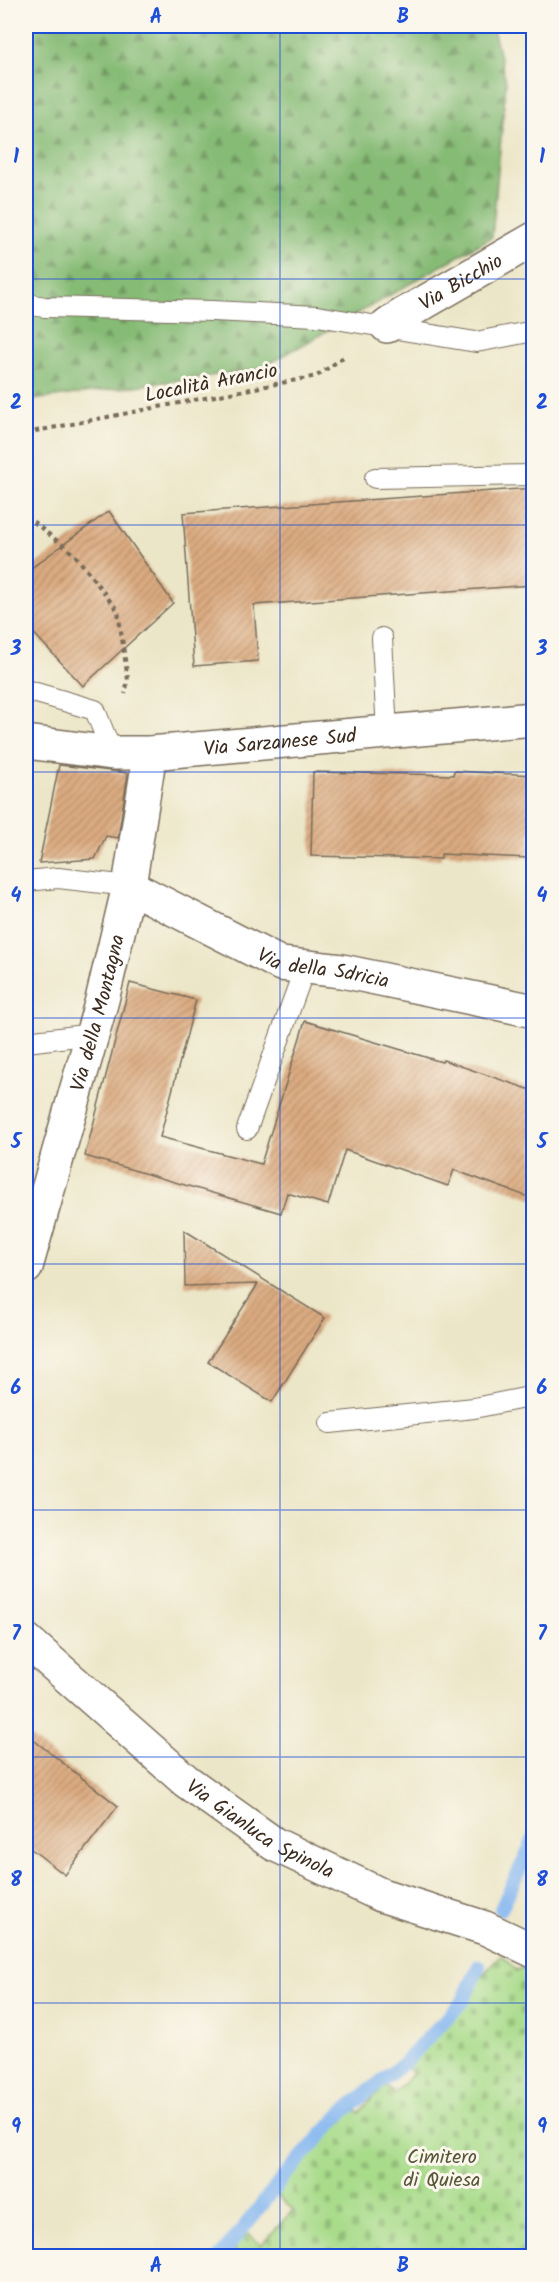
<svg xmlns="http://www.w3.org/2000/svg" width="559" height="2282" viewBox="0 0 559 2282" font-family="Kalam,sans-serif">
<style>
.forest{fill:url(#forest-firs);stroke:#60724a;stroke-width:1.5}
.cemetery{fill:url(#cemetery-stones);stroke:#728254;stroke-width:1.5}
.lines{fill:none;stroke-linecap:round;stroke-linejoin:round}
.stream{stroke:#83b6f0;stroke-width:14}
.building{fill:url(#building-hatch)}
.lane-casing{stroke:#796c5a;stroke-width:22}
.street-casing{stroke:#796c5a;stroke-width:36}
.primary-casing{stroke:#796c5a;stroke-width:36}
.path{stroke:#796c5a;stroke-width:4;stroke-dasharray:4.5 4.5;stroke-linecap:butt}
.lane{stroke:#fff;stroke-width:20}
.street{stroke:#fff;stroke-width:33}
.primary{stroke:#fff;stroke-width:33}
.grid{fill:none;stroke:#1d4ed8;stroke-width:1.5;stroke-opacity:0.55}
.labels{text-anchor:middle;stroke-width:6;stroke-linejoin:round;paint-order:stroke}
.street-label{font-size:20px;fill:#3b2a1e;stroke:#fbf7ec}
.park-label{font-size:20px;fill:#565639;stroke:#fbf7ec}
.neatline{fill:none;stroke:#1d4ed8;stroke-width:2}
.grid-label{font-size:20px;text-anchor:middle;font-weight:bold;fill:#1d4ed8}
</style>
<defs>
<pattern id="forest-firs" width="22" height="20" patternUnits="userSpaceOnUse" patternTransform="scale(1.5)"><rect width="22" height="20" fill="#86bb76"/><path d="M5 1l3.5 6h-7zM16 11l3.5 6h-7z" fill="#6f9860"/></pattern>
<pattern id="cemetery-stones" width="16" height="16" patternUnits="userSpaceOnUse" patternTransform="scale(1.5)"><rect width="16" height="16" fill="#a8db8a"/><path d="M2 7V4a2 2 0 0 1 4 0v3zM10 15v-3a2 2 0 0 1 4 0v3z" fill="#92bc77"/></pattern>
<pattern id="building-hatch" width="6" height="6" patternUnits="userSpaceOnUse" patternTransform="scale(1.5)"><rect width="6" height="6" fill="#dcac81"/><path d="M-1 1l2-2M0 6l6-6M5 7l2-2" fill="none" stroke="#b48c69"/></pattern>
</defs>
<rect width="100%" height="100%" fill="#fbf7ec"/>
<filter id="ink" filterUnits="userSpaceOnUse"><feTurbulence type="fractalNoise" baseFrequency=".0167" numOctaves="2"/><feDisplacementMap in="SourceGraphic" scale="12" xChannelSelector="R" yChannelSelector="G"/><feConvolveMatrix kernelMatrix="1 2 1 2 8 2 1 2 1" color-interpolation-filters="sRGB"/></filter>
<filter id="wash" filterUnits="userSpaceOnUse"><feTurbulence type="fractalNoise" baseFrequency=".008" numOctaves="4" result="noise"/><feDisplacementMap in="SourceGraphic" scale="24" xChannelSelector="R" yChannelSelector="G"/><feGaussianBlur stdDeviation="1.35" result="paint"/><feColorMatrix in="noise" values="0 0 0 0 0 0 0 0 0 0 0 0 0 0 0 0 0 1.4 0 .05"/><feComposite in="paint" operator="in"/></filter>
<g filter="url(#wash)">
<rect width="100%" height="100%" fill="#ece6c8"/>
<polygon class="forest" points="26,26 483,26 494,33 506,82 492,237 260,369 26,401"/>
<polygon class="cemetery" points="501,1955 517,1971 528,1962 533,1967 533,2256 222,2256 217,2252 241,2227 261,2245 293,2210 270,2189 349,2104 359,2113 385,2085 395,2093 413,2073 402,2063"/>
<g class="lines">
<g class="stream">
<polyline points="501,1909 534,1839"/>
<polyline points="221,2256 285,2175 342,2113 404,2063 463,2001 479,1966"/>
</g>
</g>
<g id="blocks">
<g class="building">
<polygon points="534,488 534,585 254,605 258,661 194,666 183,513"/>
<polygon points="109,511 173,603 83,686 26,625 26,572"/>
<polygon points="59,765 128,773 118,838 106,836 95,859 39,863"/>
<polygon points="454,771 534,775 529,858 441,854 441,859 311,856 313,772 453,775"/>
<polygon points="130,983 196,1000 160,1137 261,1164 305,1021 442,1062 443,1060 534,1091 534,1199 454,1170 448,1186 345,1150 328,1205 287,1193 281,1213 85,1156"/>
<polygon points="184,1230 325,1318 272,1402 208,1362 258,1284 185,1286"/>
<polygon points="26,1734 118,1806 65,1875 26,1845"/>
</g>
</g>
</g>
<g filter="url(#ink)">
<use href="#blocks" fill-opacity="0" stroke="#796c5a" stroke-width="1.5"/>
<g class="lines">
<g class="lane-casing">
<g id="lane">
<polyline points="26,304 45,307 213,311 317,316 476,342 534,331"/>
<polyline points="375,478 534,475"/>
<polyline points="382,638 387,733"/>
<polyline points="26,690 95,710 112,753"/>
<polyline points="26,881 58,878 129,886"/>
<polyline points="26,1042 93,1034"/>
<polyline points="247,1129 305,967"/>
<polyline points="330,1423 474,1408 534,1396"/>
</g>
</g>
<g class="street-casing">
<g id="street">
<path id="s1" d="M387,326L401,316L534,239"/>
<path id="s2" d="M129,886L281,964L342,971L534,1011"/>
<path id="s3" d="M26,1267L102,1000L129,886L150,753"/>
<path id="s4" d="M26,1640L186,1781L274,1844L381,1895L485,1928L534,1951"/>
</g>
</g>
<g class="primary-casing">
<g id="primary">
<path id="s5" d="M26,742L112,753H150L534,719"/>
</g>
</g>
<g class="path">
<polyline points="26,433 317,376 345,356"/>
<polyline points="26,516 75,555 118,611 128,680 125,694"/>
</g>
<use href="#lane" class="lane"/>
<use href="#street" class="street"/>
<use href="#primary" class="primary"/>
</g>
</g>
<path class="grid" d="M280,26V2256M26,279H534M26,525H534M26,772H534M26,1018H534M26,1264H534M26,1510H534M26,1757H534M26,2003H534"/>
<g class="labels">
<g class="street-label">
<text dy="7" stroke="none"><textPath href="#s1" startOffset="86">Via Bicchio</textPath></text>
<text transform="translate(211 382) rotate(-11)" y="7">Località Arancio</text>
<text dy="7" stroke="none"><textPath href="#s5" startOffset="255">Via Sarzanese Sud</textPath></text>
<text dy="7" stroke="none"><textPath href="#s2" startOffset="213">Via della Sdricia</textPath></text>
<text dy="7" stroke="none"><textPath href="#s3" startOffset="264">Via della Montagna</textPath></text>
<text dy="7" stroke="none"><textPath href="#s4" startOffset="302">Via Gianluca Spinola</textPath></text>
</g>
<g class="park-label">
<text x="442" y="2163">Cimitero<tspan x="442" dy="23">di Quiesa</tspan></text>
</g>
</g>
<rect width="559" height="2282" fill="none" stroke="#fbf7ec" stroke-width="66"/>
<rect x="33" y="33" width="493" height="2216" class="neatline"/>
<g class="grid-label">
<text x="156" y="23">A</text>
<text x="403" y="23">B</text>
<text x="16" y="163">1</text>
<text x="542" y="163">1</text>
<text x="16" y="409">2</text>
<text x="542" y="409">2</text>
<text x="16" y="655">3</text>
<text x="542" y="655">3</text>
<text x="16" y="902">4</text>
<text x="542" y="902">4</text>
<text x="16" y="1148">5</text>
<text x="542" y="1148">5</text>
<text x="16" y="1394">6</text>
<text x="542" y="1394">6</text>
<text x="16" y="1640">7</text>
<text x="542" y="1640">7</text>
<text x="16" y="1886">8</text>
<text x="542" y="1886">8</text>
<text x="16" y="2133">9</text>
<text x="542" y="2133">9</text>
<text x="156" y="2272">A</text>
<text x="403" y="2272">B</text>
</g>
</svg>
